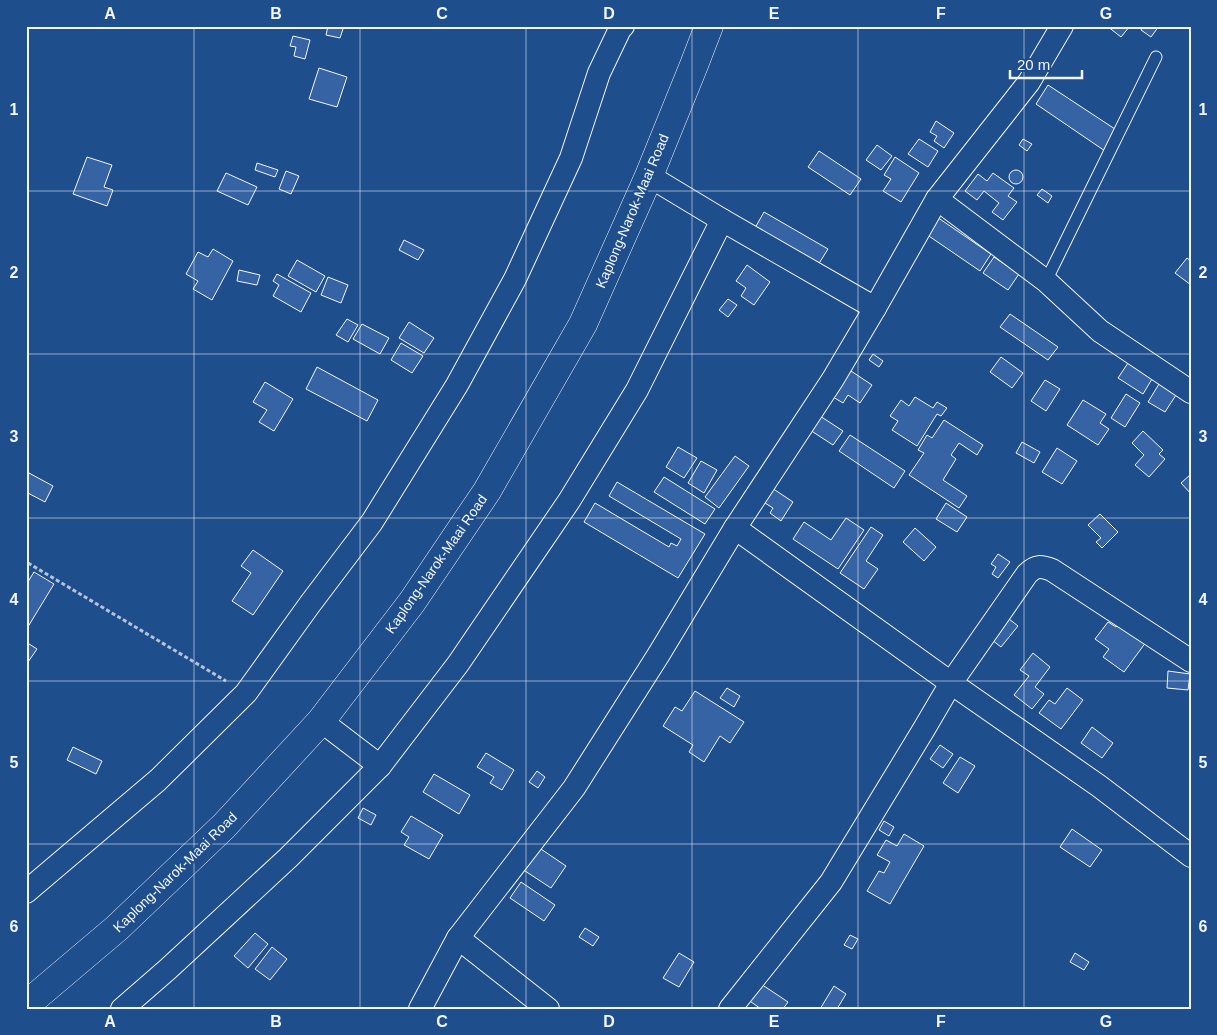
<svg xmlns="http://www.w3.org/2000/svg" width="1217" height="1035" viewBox="0 0 1217 1035" font-family="Helvetica,sans-serif">
<style>
.building{fill:#3563a3;stroke:#f2f6ff}
.lines{fill:none;stroke-linecap:round;stroke-linejoin:round}
.lane-casing{stroke:#f2f6ff;stroke-width:13}
.street-casing{stroke:#f2f6ff;stroke-width:24}
.highway-casing{stroke:#f2f6ff;stroke-width:29}
.path{stroke:#b3c4dc;stroke-width:3;stroke-dasharray:4 2.5;stroke-linecap:butt}
.lane{stroke:#1f4e8c;stroke-width:11}
.street{stroke:#1f4e8c;stroke-width:22}
.highway{stroke:#1f4e8c;stroke-width:28}
.grid{fill:none;stroke:#f2f6ff;stroke-width:1;stroke-opacity:0.55}
.labels{text-anchor:middle;stroke-width:4;stroke-linejoin:round;paint-order:stroke}
.street-label{font-size:14px;fill:#f2f6ff;stroke:#1f4e8c}
.neatline{fill:none;stroke:#f2f6ff;stroke-width:2}
.grid-label{font-size:16px;text-anchor:middle;font-weight:bold;fill:#f2f6ff}
</style>
<rect width="100%" height="100%" fill="#1f4e8c"/>
<g class="building">
<polygon points="328,26 344,26 340,38 326,35"/>
<polygon points="1107,26 1130,26 1121,37"/>
<polygon points="1143,26 1159,26 1151,37 1141,30"/>
<polygon points="293,36 310,40 305,59 294,56 296,47 290,46"/>
<polygon points="319,68 347,77 337,107 309,99"/>
<polygon points="1048,85 1118,131 1105,151 1036,104"/>
<polygon points="936,121 954,133 944,148 934,141 937,136 930,132"/>
<polygon points="919,139 938,151 928,167 908,154"/>
<polygon points="1023,139 1032,144 1027,151 1019,145"/>
<polygon points="877,145 892,156 881,170 866,160"/>
<polygon points="819,151 861,179 850,195 808,167"/>
<polygon points="87,157 112,165 104,187 113,190 107,206 73,194"/>
<polygon points="895,157 919,173 901,202 883,191 891,179 884,175"/>
<polygon points="257,163 278,170 275,177 255,170"/>
<circle cx="1016" cy="177" r="7"/>
<polygon points="286,171 299,176 291,194 279,189"/>
<polygon points="226,173 257,187 248,205 217,191"/>
<polygon points="993,173 1014,188 1008,196 1017,202 1003,220 992,212 999,203 984,191 977,200 965,191 978,174 987,181"/>
<polygon points="1042,189 1052,196 1048,203 1037,195"/>
<polygon points="764,212 828,249 818,265 755,228"/>
<polygon points="934,215 991,254 980,271 923,232"/>
<polygon points="404,240 424,250 418,260 399,250"/>
<polygon points="213,249 233,261 212,300 193,289 198,281 186,274 198,252 208,257"/>
<polygon points="994,257 1019,274 1008,290 983,273"/>
<polygon points="1187,258 1191,261 1191,285 1175,273"/>
<polygon points="297,260 325,276 316,292 288,276"/>
<polygon points="747,265 770,282 754,305 741,296 746,288 736,281"/>
<polygon points="239,270 260,275 257,285 237,281"/>
<polygon points="277,274 311,293 301,312 273,296 279,285 273,281"/>
<polygon points="328,277 348,285 341,303 321,295"/>
<polygon points="728,299 737,305 728,317 719,310"/>
<polygon points="1010,314 1058,347 1048,360 1000,327"/>
<polygon points="347,319 358,325 348,342 336,335"/>
<polygon points="409,322 434,338 424,353 399,338"/>
<polygon points="362,324 389,338 380,354 353,339"/>
<polygon points="401,343 423,356 412,373 391,360"/>
<polygon points="873,354 883,361 879,367 869,360"/>
<polygon points="1001,357 1023,373 1012,388 990,372"/>
<polygon points="1128,363 1152,379 1143,394 1118,378"/>
<polygon points="317,367 378,400 367,421 306,389"/>
<polygon points="851,371 872,385 860,403 848,395 843,403 833,397"/>
<polygon points="1045,380 1060,389 1046,411 1031,401"/>
<polygon points="265,382 293,399 274,431 259,422 267,410 253,402"/>
<polygon points="1159,384 1176,395 1165,412 1148,402"/>
<polygon points="1126,394 1140,403 1125,427 1111,418"/>
<polygon points="915,397 933,408 937,402 947,408 941,416 937,414 917,446 892,430 898,421 890,416 901,400 909,406"/>
<polygon points="1083,400 1106,414 1100,423 1109,429 1098,445 1067,425"/>
<polygon points="820,416 843,431 833,445 810,430"/>
<polygon points="944,420 983,445 977,455 959,443 951,455 956,459 943,480 967,496 959,508 909,475 924,453 918,450 927,435 932,438"/>
<polygon points="1143,431 1163,450 1159,454 1165,459 1149,477 1135,465 1144,455 1132,443"/>
<polygon points="850,435 905,471 894,488 839,451"/>
<polygon points="1022,442 1040,452 1034,463 1016,453"/>
<polygon points="678,447 697,458 684,478 666,467"/>
<polygon points="1057,448 1077,461 1062,484 1042,472"/>
<polygon points="735,456 749,466 719,508 705,497"/>
<polygon points="701,461 717,470 704,493 688,483"/>
<polygon points="29,473 53,486 45,502 26,492 26,478"/>
<polygon points="1191,474 1191,494 1181,483"/>
<polygon points="664,477 715,509 705,524 654,492"/>
<polygon points="617,482 705,534 678,578 584,522 595,503 669,547 671,543 677,546 681,539 609,496"/>
<polygon points="766,484 793,502 781,521 770,513 773,508 757,498"/>
<polygon points="946,503 967,517 957,532 936,519"/>
<polygon points="1100,514 1118,532 1102,548 1096,542 1101,538 1088,525"/>
<polygon points="846,518 864,530 838,569 793,539 804,522 831,540"/>
<polygon points="871,527 883,535 866,561 878,569 864,589 840,573"/>
<polygon points="915,528 936,547 924,561 903,542"/>
<polygon points="253,550 283,571 253,615 232,601 251,573 241,566"/>
<polygon points="998,554 1010,562 998,578 992,574 996,567 991,564"/>
<polygon points="34,572 54,584 26,630 26,585"/>
<polygon points="1004,615 1018,626 1001,647 987,636"/>
<polygon points="1122,619 1149,638 1124,672 1103,657 1109,649 1095,639 1108,622 1116,627"/>
<polygon points="26,642 37,649 28,662 26,661"/>
<polygon points="1033,653 1050,667 1035,687 1044,694 1032,709 1014,695 1029,676 1020,670"/>
<polygon points="1168,671 1190,674 1188,690 1167,688"/>
<polygon points="727,688 740,696 734,707 720,698"/>
<polygon points="1067,688 1083,700 1061,729 1039,713 1049,700 1055,704"/>
<polygon points="695,691 744,722 730,743 720,736 704,762 689,752 693,745 663,726 675,707 682,711"/>
<polygon points="1092,727 1113,743 1102,758 1081,743"/>
<polygon points="940,745 953,754 943,768 930,759"/>
<polygon points="73,747 102,761 96,774 67,760"/>
<polygon points="486,753 514,770 502,790 490,783 494,777 477,767"/>
<polygon points="960,757 975,766 958,793 943,783"/>
<polygon points="537,771 545,777 538,788 529,782"/>
<polygon points="434,774 470,795 459,814 423,792"/>
<polygon points="363,808 376,815 371,825 358,818"/>
<polygon points="411,816 443,835 429,859 404,845 409,837 401,832"/>
<polygon points="884,821 894,827 889,836 879,830"/>
<polygon points="1072,829 1102,850 1090,867 1060,847"/>
<polygon points="904,834 924,846 890,904 867,891 879,871 884,873 890,862 877,855 886,840 897,846"/>
<polygon points="535,845 566,866 551,888 519,867"/>
<polygon points="521,882 555,905 544,921 510,898"/>
<polygon points="585,928 599,937 593,946 579,937"/>
<polygon points="255,933 268,944 248,968 234,956"/>
<polygon points="850,935 858,939 852,949 844,945"/>
<polygon points="272,947 287,959 270,980 255,969"/>
<polygon points="679,953 694,962 679,987 663,978"/>
<polygon points="1075,953 1089,962 1084,970 1070,962"/>
<polygon points="758,982 788,1002 783,1009 761,1009 747,999"/>
<polygon points="834,986 846,994 837,1009 820,1009"/>
</g>
<g class="lines">
<g class="lane-casing">
<polyline id="lane" points="1046,281 1156,57"/>
</g>
<g class="street-casing">
<g id="street">
<polyline points="649,176 722,220 875,308"/>
<polyline points="937,199 1046,281 1100,331 1191,392"/>
<polyline points="735,528 951,683 1099,786 1191,856"/>
<polyline points="321,721 380,766"/>
<polyline points="26,892 158,780 246,693 310,604 372,522 457,385 515,279 571,158 599,73 620,29 623,26"/>
<polyline points="458,938 548,1009"/>
<polyline points="122,1009 168,969 288,858 380,766 458,664 569,501 637,390 722,220"/>
<polyline points="420,1009 458,938 574,788 659,654 735,528 833,379 875,308 937,199 1029,82 1062,26"/>
<path d="M730,1009L831,882L924,729L951,683L1027,574C1036,565 1041,566 1052,570L1191,661"/>
</g>
</g>
<g class="highway-casing">
<polyline id="highway" points="26,1005 117,928 224,826 321,721 412,602 487,491 583,324 649,176 694,65 709,26"/>
</g>
<polyline class="path" points="28,563 226,681"/>
<use href="#lane" class="lane"/>
<use href="#street" class="street"/>
<use href="#highway" class="highway"/>
</g>
<path class="grid" d="M194,26V1009M360,26V1009M526,26V1009M692,26V1009M858,26V1009M1024,26V1009M26,191H1191M26,354H1191M26,518H1191M26,681H1191M26,844H1191"/>
<g class="labels">
<g class="street-label">
<text transform="translate(632 211) rotate(-67)" y="5">Kaplong-Narok-Maai Road</text>
<text transform="translate(436 564) rotate(-55)" y="5">Kaplong-Narok-Maai Road</text>
<text transform="translate(175 872) rotate(-44)" y="5">Kaplong-Narok-Maai Road</text>
</g>
</g>
<rect width="1217" height="1035" fill="none" stroke="#1f4e8c" stroke-width="55"/>
<path d="M1010 70v8h72v-8" fill="none" stroke="#f2f6ff" stroke-width="2.5"/>
<text x="1017" y="70" font-size="15" fill="#f2f6ff" stroke="#1f4e8c" stroke-width="4" paint-order="stroke">20 m</text>
<rect x="28" y="28" width="1162" height="980" class="neatline"/>
<g class="grid-label">
<text x="110" y="19">A</text>
<text x="276" y="19">B</text>
<text x="442" y="19">C</text>
<text x="609" y="19">D</text>
<text x="774" y="19">E</text>
<text x="941" y="19">F</text>
<text x="1106" y="19">G</text>
<text x="14" y="115">1</text>
<text x="1203" y="115">1</text>
<text x="14" y="278">2</text>
<text x="1203" y="278">2</text>
<text x="14" y="442">3</text>
<text x="1203" y="442">3</text>
<text x="14" y="605">4</text>
<text x="1203" y="605">4</text>
<text x="14" y="768">5</text>
<text x="1203" y="768">5</text>
<text x="14" y="932">6</text>
<text x="1203" y="932">6</text>
<text x="110" y="1027">A</text>
<text x="276" y="1027">B</text>
<text x="442" y="1027">C</text>
<text x="609" y="1027">D</text>
<text x="774" y="1027">E</text>
<text x="941" y="1027">F</text>
<text x="1106" y="1027">G</text>
</g>
</svg>
